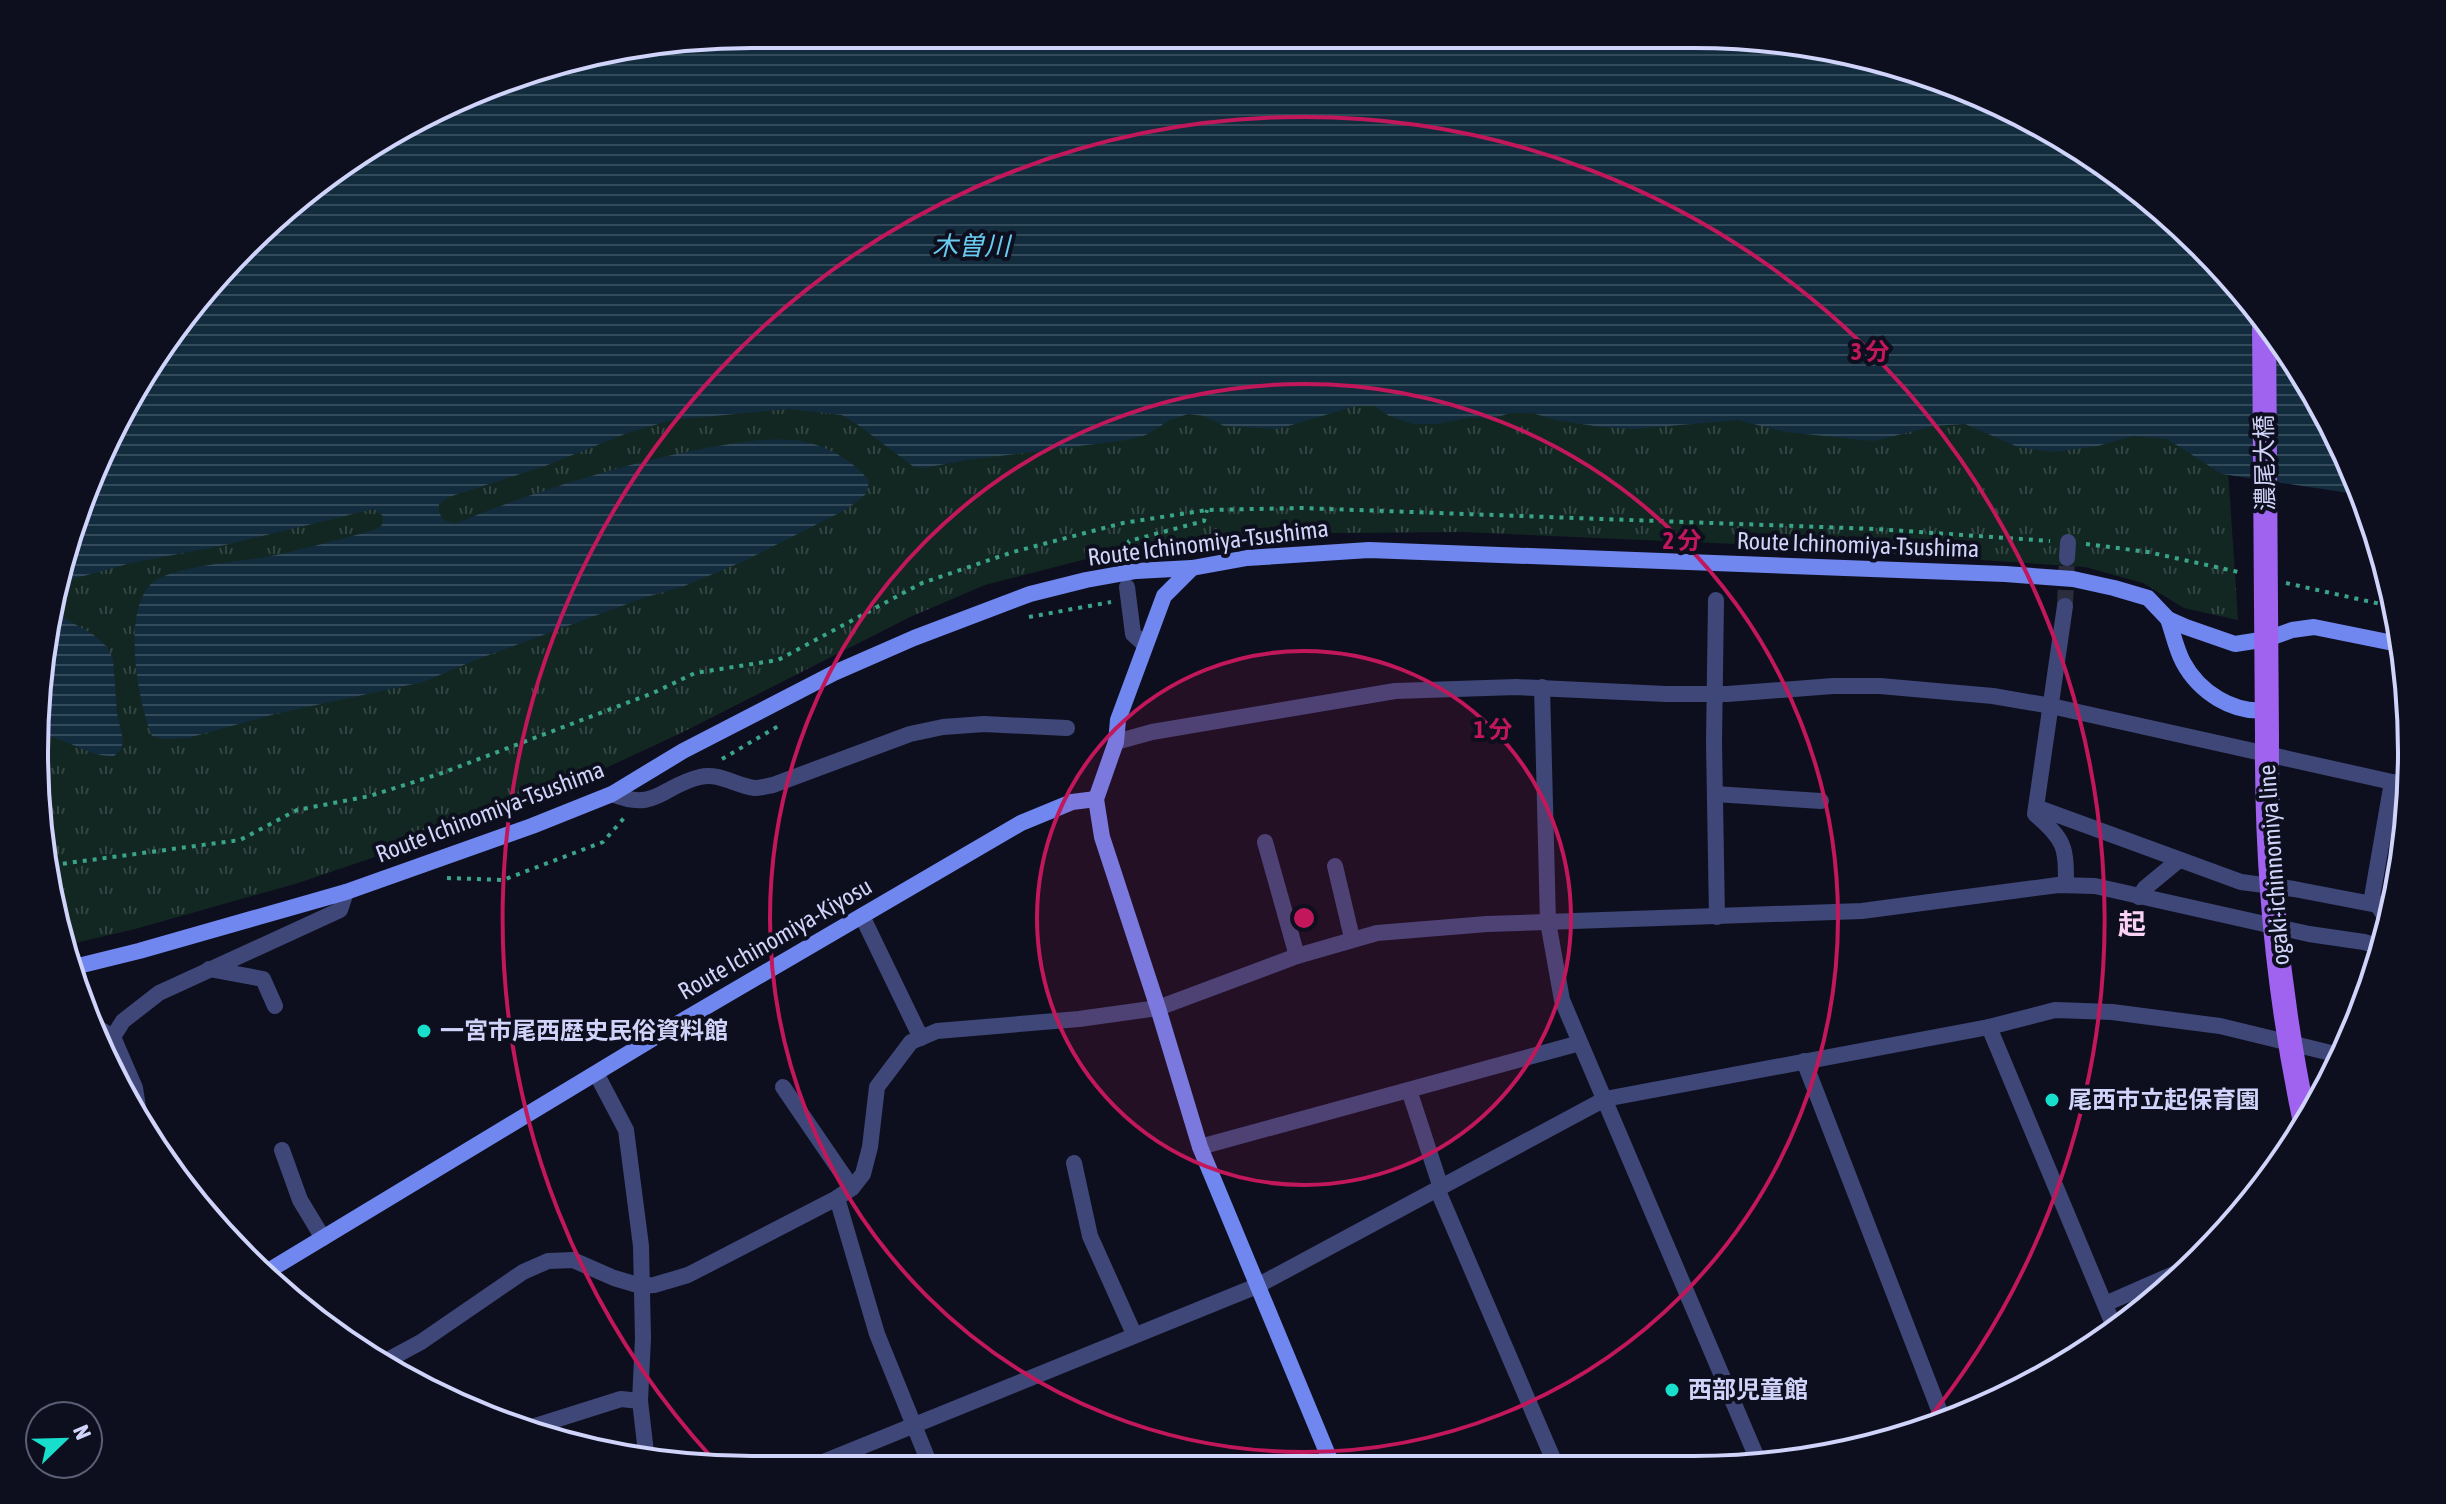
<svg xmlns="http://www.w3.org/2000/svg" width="2446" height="1504" viewBox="0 0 2446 1504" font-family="'Asap Condensed','Noto Sans JP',sans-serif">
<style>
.grass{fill:url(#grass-tufts)}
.water{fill:url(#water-rules)}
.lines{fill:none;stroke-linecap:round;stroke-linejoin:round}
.street-tunnel{stroke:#2b2d3f;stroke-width:16;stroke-dasharray:16 8;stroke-linecap:butt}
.path{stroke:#3aa489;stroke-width:4;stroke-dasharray:4 6;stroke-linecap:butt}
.street{stroke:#3e4778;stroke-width:16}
.secondary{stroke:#7187f0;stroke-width:16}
.primary{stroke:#9f63ef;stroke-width:24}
.primary-bridge{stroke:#9f63ef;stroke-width:24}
.ring{fill:none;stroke:#c2185b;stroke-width:4}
.poi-dot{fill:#17dfcc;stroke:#0e0f1e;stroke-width:3}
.labels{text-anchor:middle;stroke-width:8;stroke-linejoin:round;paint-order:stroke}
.street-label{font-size:24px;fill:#d0d4fa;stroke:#0e0f1e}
.poi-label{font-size:24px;font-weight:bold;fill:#d0d4fa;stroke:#0e0f1e;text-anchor:start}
.water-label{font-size:26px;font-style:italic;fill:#69cbef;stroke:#0e0f1e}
.quarter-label{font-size:28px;font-weight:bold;fill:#fad2f3;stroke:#0e0f1e}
.rim{fill:none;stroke:#d0d4fa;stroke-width:4}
.centre{fill:#c2185b;stroke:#0e0f1e;stroke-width:4}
.ring-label{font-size:24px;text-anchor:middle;font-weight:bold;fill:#c2185b;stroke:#0e0f1e;stroke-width:8;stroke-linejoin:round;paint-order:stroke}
</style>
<defs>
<pattern id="grass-tufts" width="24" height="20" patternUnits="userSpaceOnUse" patternTransform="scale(2)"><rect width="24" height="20" fill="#122722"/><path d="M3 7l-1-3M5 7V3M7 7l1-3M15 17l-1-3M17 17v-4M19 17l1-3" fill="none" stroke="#334543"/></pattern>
<pattern id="water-rules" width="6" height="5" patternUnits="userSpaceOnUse" patternTransform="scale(2)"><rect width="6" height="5" fill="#122c3e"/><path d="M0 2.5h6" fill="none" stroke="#334a5b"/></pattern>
</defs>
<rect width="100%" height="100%" fill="#0e0f1e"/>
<polygon class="grass" points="1269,400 1921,410 2165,436 2228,470 2238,620 2184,608 2143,583 2085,567 1759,545 1464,532 1334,533 1196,541 1094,557 985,585 910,617 679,734 519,808 298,883 135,929 66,945 34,752 65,565 359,496 443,528 435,513 441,492 643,402"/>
<g class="water">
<path d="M752,34L1787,40L1968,88L2131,182L2234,278L2316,393L2362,495L2222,474L2167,439L2133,436L2098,446L2054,452L2018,447L1965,424L1934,426L1874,441L1785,432L1738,420L1634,429L1601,427L1556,420L1532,413H1510L1492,419L1472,417L1437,424H1413L1389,416L1374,406H1356L1278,429L1224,426L1204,416L1188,414L1170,420L1146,435L1127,440L967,460L924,468L914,467L858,425L842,415L789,409L673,420L630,432L545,466L449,497L439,504V513L445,521L456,523C537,491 620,464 706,448C738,443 776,435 809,443C831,448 856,463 869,481L866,494L847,509L744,561L682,587L646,597L478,659L423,682L275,714L188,738L162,739L152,736C138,701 121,612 152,583C173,565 246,562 276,555C308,548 340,539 371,531C380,528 384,526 383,516L374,509L225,545L131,563L62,582L72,522L155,353L315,182L522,72Z"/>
<path d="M57,614L94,635L107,647L113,659L117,713L123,740L121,749L114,756C86,757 64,735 37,735Z"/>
</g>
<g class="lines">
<polyline class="street-tunnel" points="2065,606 2067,558"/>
<g class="path">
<polyline points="2086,544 2148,552 2243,573"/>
<polyline points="1124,554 1129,541 1204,521 1207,510"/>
<polyline points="2286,583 2394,607"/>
<polyline points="1029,617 1111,602"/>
<polyline points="722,759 780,725"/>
<polyline points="53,865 240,840 297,810 370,796 442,773 653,693 695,673 778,660 922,583 1013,552 1123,523 1207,510 1302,508 1876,529 2050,541"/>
<polyline points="447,878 503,880 603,842 624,818"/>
</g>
<g class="street">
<polyline points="2067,558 2068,542"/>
<polyline points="1127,587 1133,634 1145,645"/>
<polyline points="1716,600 1714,742 1717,917"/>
<path d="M2065,606L2035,814C2065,841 2066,845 2066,885"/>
<polyline points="1542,687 1548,922 1562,1000 1760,1465"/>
<polyline points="1116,742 1152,732 1395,691 1516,687 1666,694 1727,694 1833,686 1880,686 1993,696 2051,706 2410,786"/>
<path d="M612,794C657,812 661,786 700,777C719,772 736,786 755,788C760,788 767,786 773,785L910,734L943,727L984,724L1067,728"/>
<polyline points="1715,794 1821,801"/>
<polyline points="2036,807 2241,882 2294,889 2393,908"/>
<polyline points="1265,842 1297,956"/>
<polyline points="1335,866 1352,938"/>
<polyline points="2139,897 2145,888 2179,860"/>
<polyline points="862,916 921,1038"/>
<polyline points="2391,920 2386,918 2372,897 2392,782"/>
<polyline points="209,969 263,979 275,1006"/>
<polyline points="93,1025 113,1037 135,1088 140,1120"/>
<polyline points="1989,1027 2115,1329"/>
<polyline points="113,1037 123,1021 159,993 340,910 346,892"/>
<polyline points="1804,1061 1943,1420"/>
<polyline points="597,1075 626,1130 641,1246 643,1338 640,1401 647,1461"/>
<polyline points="783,1087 852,1188"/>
<polyline points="1409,1090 1441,1188"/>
<polyline points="1200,1147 1580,1043"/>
<polyline points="282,1150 300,1200 323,1238"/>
<polyline points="1074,1163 1090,1236 1134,1334"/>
<polyline points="1438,1191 1557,1468"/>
<polyline points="837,1198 877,1334 930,1465"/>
<polyline points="2105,1304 2192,1266"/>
<polyline points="384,1362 421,1342 523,1272 548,1261 573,1260 614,1278 641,1286 654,1285 688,1275 837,1198 852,1188 863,1174 870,1147 877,1087 911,1042 937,1031 1079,1019 1158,1008 1297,956 1377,933 1487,924 1862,911 2058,885 2095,886 2309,934 2364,942 2384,948"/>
<polyline points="526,1429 621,1399 640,1401"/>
<polyline points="816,1465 1257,1286 1605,1099 1989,1027 2055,1010 2112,1012 2220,1026 2343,1056"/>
</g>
<g class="secondary">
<polyline points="1192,568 1164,596 1118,720 1116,742 1096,799 1102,837 1158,1008 1200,1147 1333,1467"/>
<path d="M2168,619C2173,633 2176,649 2183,662C2199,692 2233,714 2267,710"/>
<polyline points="70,968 139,951 346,892 532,826 612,794 683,751 834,673 914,638 1030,594 1086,580 1136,571 1192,568 1247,558 1369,550 2005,574 2073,579 2114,588 2148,598 2168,619 2186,627 2235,644 2267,639 2292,630 2314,627 2403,645"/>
<polyline points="268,1271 687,1018 1021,823 1072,802 1096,799"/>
</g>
<polyline class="primary" points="2266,605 2267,737"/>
<g class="primary-bridge">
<polyline points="2264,320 2266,605"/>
<path d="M2267,737C2266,865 2278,996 2305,1122"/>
</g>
</g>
<circle cx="1304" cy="918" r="267" fill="#c2185b" fill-opacity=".12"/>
<g class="ring">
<circle cx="1304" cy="918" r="267"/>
<circle cx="1304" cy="918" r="534"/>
<path d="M713 1459A801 801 0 1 1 1922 1427"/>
</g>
<g class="poi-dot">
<circle cx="424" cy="1031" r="8"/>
<circle cx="2052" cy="1100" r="8"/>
<circle cx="1672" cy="1390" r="8"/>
</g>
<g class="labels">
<g class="street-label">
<text transform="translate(2265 463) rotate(-91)" y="8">濃尾大橋</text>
<text transform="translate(1208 543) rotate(-7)" y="8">Route Ichinomiya-Tsushima</text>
<text transform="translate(1858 545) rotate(2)" y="8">Route Ichinomiya-Tsushima</text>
<text transform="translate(490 812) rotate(-21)" y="8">Route Ichinomiya-Tsushima</text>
<text transform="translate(2274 865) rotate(-94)" y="8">ogaki-ichinnomiya line</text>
<text transform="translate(775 939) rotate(-30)" y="8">Route Ichinomiya-Kiyosu</text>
</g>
<g class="poi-label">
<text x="440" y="1039">一宮市尾西歴史民俗資料館</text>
<text x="2068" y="1108">尾西市立起保育園</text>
<text x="1688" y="1398">西部児童館</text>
</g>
<g class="water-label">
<text x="971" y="255">木曽川</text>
</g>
<g class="quarter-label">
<text x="2132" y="934">起</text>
</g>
</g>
<path d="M0 0H2446V1504H0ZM752 48H1694A704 704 0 0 1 2398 752V752A704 704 0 0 1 1694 1456H752A704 704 0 0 1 48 752V752A704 704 0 0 1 752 48Z" fill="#0e0f1e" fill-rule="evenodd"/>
<path class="rim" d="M752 48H1694A704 704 0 0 1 2398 752V752A704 704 0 0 1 1694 1456H752A704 704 0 0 1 48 752V752A704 704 0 0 1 752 48Z"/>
<circle cx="1304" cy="918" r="12" class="centre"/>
<g class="ring-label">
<text x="1870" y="360">3 分</text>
<text x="1682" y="549">2 分</text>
<text x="1493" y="738">1 分</text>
</g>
<g transform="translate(64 1440) rotate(67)"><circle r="38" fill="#0e0f1e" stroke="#5c5e76" stroke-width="2"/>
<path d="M0-6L14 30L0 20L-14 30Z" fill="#17dfcc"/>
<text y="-12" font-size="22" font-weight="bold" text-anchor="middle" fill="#d0d4fa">N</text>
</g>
</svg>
